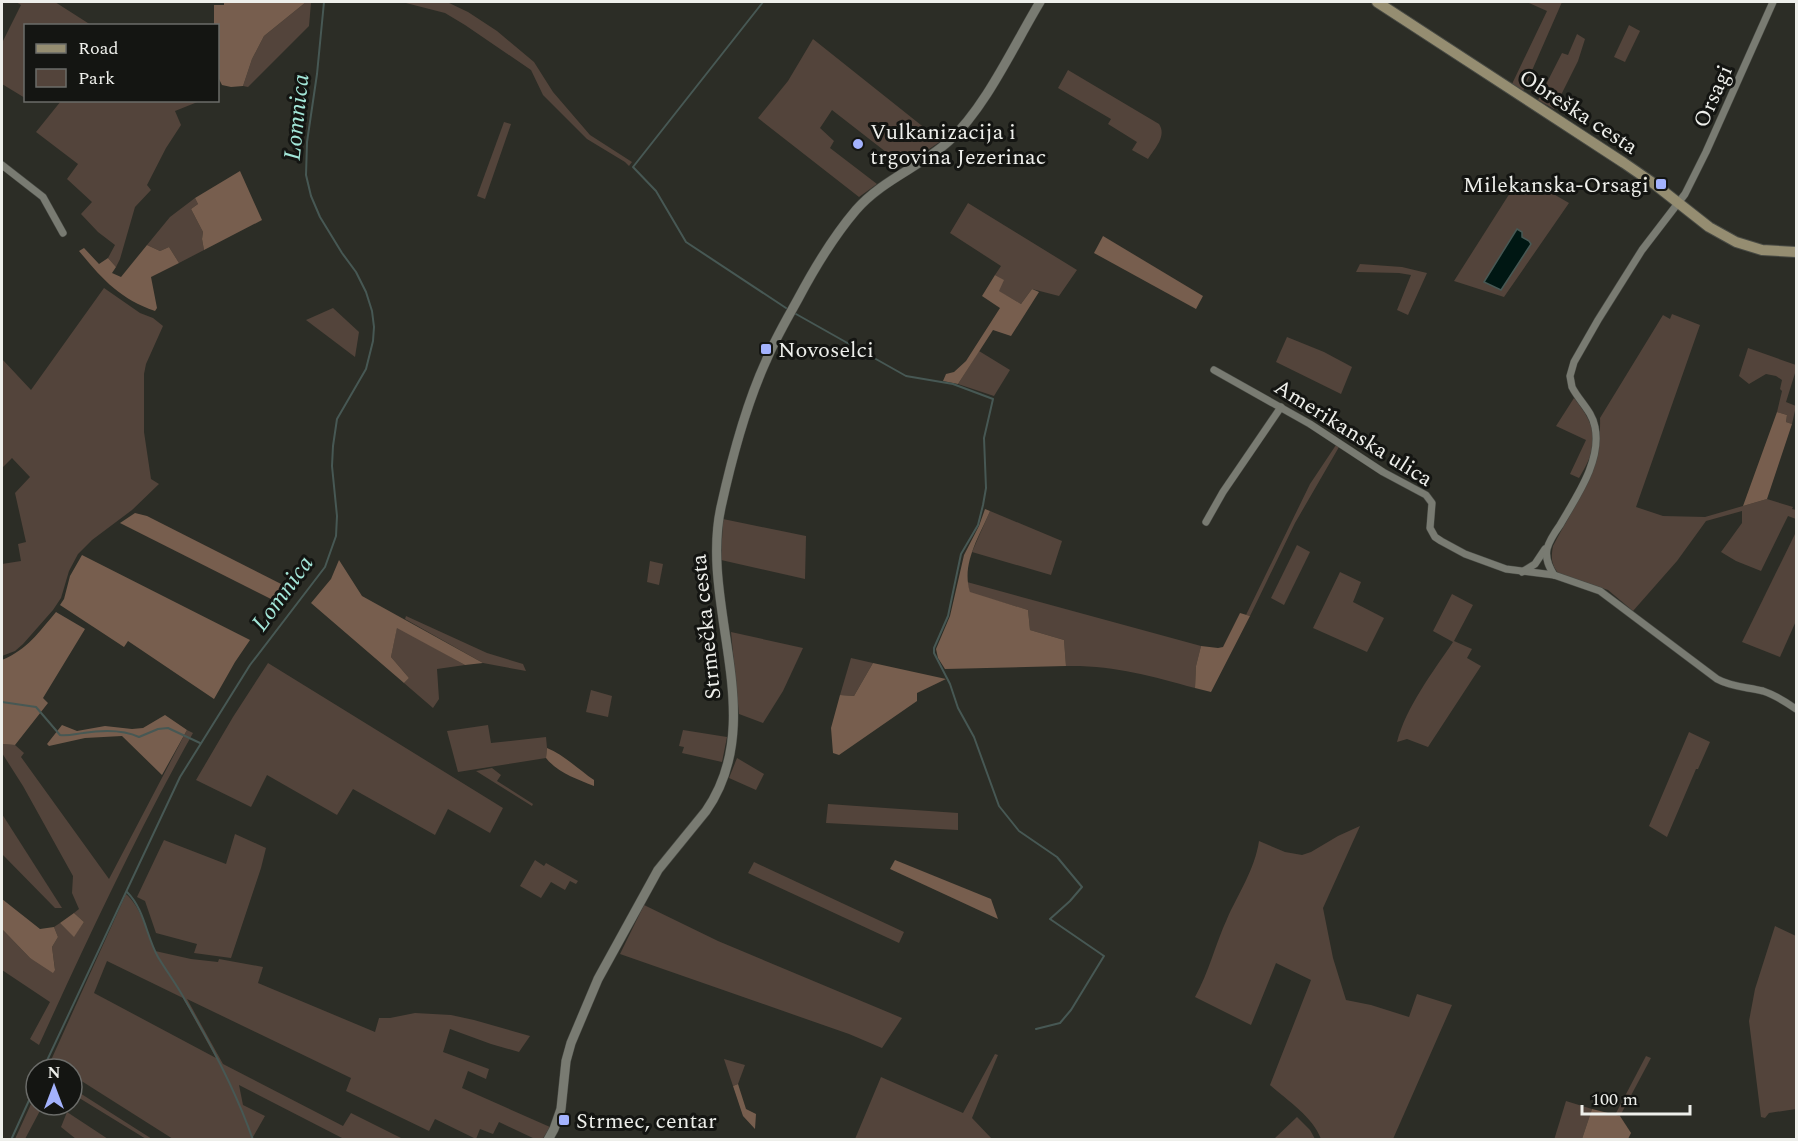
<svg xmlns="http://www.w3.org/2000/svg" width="1798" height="1141" viewBox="0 0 1798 1141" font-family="Spectral,serif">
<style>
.green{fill:#53443b;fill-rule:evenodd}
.forest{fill:#775e4e}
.water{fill:#001713;stroke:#475854;stroke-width:1.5}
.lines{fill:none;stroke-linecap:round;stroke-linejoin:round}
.stream{stroke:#475854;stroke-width:2}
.minor-casing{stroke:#484a44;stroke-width:8}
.tertiary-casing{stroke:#484a44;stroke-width:10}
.secondary-casing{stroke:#484a44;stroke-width:12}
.minor{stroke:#797b72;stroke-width:7}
.tertiary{stroke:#797b72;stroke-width:9}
.secondary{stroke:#958d71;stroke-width:10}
.poi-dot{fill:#a3b2fd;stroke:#141512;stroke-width:2}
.labels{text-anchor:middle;stroke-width:6;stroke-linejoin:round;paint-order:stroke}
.street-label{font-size:22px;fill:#eeefeb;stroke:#141512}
.poi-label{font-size:22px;fill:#eeefeb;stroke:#141512;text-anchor:start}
.water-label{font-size:24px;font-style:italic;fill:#a3e7d9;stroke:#141512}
</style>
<rect width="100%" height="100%" fill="#2c2d26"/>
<g class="green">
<polygon points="16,2 55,2 91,25 26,26 25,98 2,84 2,43 21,5"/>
<polygon points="306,2 311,3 309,26 248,87 243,86 252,59 264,36"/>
<polygon points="402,2 447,2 468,12 497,31 534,62 553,92 590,135 632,162 629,166 625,162 587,139 543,95 531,70 465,25 445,13"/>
<polygon points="1530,2 1562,2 1523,91 1512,84 1547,11 1529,3"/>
<polygon points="1629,25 1640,31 1625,62 1614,57"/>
<polygon points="1577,34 1585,39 1578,61 1554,109 1538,100 1562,53 1568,55"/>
<polygon points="813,39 941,141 904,166 832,110 820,128 834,141 830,148 877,184 859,197 758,118 788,81"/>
<path d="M1068,70L1159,124C1167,136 1155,148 1148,159L1132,150L1137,142L1108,124L1111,119L1058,88Z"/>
<polygon points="61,101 200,101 175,111 181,125 166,148 147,185 151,190 135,207 120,259 116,267 108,258 115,245 98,232 81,214 92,202 67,179 78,164 36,132"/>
<polygon points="504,122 511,124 485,199 477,196"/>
<polygon points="1521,179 1548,195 1550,192 1569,203 1504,297 1454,281 1508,196"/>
<polygon points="195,198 198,204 191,209 203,232 202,239 204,250 179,263 169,247 160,251 147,245 170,217"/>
<polygon points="968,203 1077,270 1059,296 1032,289 1021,304 998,291 1003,280 995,275 1001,266 950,233"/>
<polygon points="1360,264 1402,267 1427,273 1408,315 1397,310 1411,275 1399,273 1356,272"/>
<polygon points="104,288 140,313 153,318 163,326 146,364 144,374 144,432 151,479 159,484 132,510 92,540 78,554 69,571 61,598 53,610 23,644 15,651 2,656 2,564 21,561 18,544 26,542 15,493 30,477 12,458 2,468 2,359 31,390"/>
<polygon points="333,308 359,332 355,357 306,320"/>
<path d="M1672,314L1700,325L1636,507L1663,516L1705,517L1767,499L1793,507L1792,509L1796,510V519L1788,516L1761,571L1736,561L1721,552L1742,523V511L1706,521L1677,561L1633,611L1608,590L1558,573C1551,564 1551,557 1553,546C1575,504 1602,467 1600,418L1663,315L1670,319Z"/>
<polygon points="1287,337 1324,352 1352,367 1341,394 1276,362"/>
<polygon points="1748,348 1796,365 1796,370 1786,402 1796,406 1792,424 1786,422 1787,415 1777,412 1782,391 1780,389 1782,380 1776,376 1766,374 1749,384 1739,376"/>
<polygon points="979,351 1010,370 994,396 958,384"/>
<path d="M1574,398C1598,428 1600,444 1579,478L1570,474L1586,440L1556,426Z"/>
<polygon points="1336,445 1339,447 1295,523 1250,616 1246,615 1310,484"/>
<polygon points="990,511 1062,541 1051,575 972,552"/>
<polygon points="723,519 806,536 805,579 721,560"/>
<polygon points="1796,532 1796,621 1780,657 1742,642"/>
<polygon points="1297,545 1310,552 1284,605 1271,598"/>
<polygon points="650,561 663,564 659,585 647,582"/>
<polygon points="1340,572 1361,582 1353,602 1384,618 1367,652 1313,628"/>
<path d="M967,582L1201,646L1196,666L1195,688C1151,676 1113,665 1066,666L1064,640L1030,630L1028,610L970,593Z"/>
<path d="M1452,594L1473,605L1454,641L1472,649L1467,658L1481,666L1428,747L1407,739L1397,742C1406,707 1433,672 1453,642L1433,631Z"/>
<polygon points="406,616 487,653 523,664 526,671 483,663 405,619"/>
<polygon points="397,627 465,665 437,669 439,699 433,708 404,683 409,678 391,657"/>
<polygon points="731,632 803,648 783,691 763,723 739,714"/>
<polygon points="851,658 873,663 854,696 840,695"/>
<polygon points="268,663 503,808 490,833 448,809 435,835 353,789 337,815 267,775 251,807 196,780 233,717"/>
<polygon points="591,690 612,696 608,717 586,712"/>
<polygon points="488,725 491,743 546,737 547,748 546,758 458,772 447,731"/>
<path d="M187,730L193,733C136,835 87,940 39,1045L30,1039L50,1002L2,970V929L30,958L55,969L52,947L58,937L54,927L60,923L74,936L84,922L74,913L79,909L72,893L73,876L23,786L2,753V744L15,745L24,753L21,757L109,879Z"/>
<polygon points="683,730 727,737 722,762 682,753 684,747 679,746"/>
<polygon points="1689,732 1710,742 1698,769 1696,769 1667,837 1649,826"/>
<polygon points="737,758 764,774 756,790 729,778"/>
<polygon points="492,768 501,775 497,781 533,804 532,806 476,771"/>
<polygon points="828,804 958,813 958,830 826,823"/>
<polygon points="2,814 62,908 55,908 2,854"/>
<path d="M1360,826L1323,908L1333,958L1346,1000L1371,1005L1409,1017L1417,994L1452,1005L1393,1139H1321C1313,1117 1288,1101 1270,1085L1311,980L1276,963L1251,1025L1195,997C1209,972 1215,945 1227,919C1238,894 1255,869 1259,841L1285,852L1302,855L1311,852L1338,836Z"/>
<polygon points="235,834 266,848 261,868 231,958 194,953 197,944 156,933 145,901 137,897 164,840 226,864"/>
<polygon points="535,860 544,866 546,863 578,881 576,884 570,881 565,890 551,882 541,898 520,886"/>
<polygon points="754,862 904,932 899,943 748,873"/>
<path d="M126,894C142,908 147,933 155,951L191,959L218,962L219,959L263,967L258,983L375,1032L379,1018H390L415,1013L451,1015L474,1020L530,1036L519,1052L491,1044L450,1029L443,1052L489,1069L486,1079L468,1071L462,1088L550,1127L542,1140L535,1139L499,1122L493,1134L480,1129L476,1139L435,1119L429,1131L346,1091L351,1078L187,999L223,1064L343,1126L351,1113L403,1139H344L239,1085L243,1105L265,1116L253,1137L254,1139H173L72,1075V1069L61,1068L60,1069H47ZM107,961L183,998L216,1058L94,993Z"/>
<polygon points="644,905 718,941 902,1018 882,1048 849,1034 620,954"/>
<polygon points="1775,926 1796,936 1796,1109 1769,1113 1765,1118 1761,1117 1749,1021 1755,989"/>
<polygon points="995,1054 998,1055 972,1118 992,1139 855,1139 881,1077 963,1113"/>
<polygon points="1646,1056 1651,1058 1620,1116 1615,1115"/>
<polygon points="724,1059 745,1065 738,1084 733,1086"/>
<polygon points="72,1088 152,1139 146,1139 76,1096 74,1099 72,1098"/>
<polygon points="36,1093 36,1105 43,1105 25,1139 15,1139"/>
<polygon points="1566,1101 1592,1109 1582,1139 1554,1140"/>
<polygon points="67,1112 108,1139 76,1139 61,1127"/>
<polygon points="1297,1117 1310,1130 1315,1139 1274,1139"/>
</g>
<g class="forest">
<polygon points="224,2 306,2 264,36 252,59 243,86 231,87 222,85 218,77 218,26 214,25 214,5 224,5"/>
<polygon points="240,171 262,220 204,250 202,239 203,232 191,209 198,204 195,198"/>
<polygon points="1103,236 1203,296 1196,309 1094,253"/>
<path d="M147,245L160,251L169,247L179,263L151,277L157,308L155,311C120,299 102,279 79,251L84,248L99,264L108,258L116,267L112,273L121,277Z"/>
<polygon points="995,275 1004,280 999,291 1021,304 1032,289 1039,292 1011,336 993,330 958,384 943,381 946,374 954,372 966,361 1000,308 982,296"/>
<polygon points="1777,412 1787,415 1786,422 1792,424 1767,499 1743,506"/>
<path d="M985,509L990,511C979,537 961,564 970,592L1028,610L1030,630L1064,640L1066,666L945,669L938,658L936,649L950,616L964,555L979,526Z"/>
<polygon points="135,513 147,516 291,589 281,604 120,523"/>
<polygon points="82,555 250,640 235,662 214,699 128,641 124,647 60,605 64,599 70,576"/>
<polygon points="339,560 362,596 483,663 465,665 397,628 391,657 409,678 404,683 311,603 331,579"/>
<path d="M56,612L85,629L43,698L48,703L15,745L2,744V660C28,649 38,633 56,612Z"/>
<polygon points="1240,613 1250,616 1211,692 1195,688 1196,666 1201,646 1218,648 1223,647"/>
<polygon points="873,663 946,679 917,693 917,701 839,755 833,753 831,728 840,695 854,696"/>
<polygon points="165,715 187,730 162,775 122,736 85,738 49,746 47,744 62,725 77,731 105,726 132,729 143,728"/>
<path d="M547,748C563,754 579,770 594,780V786C577,779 558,773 546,758Z"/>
<polygon points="895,860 991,899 998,919 890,869"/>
<polygon points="2,899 40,929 54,927 58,937 52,947 55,970 53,973 30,958 2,929"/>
<polygon points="74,913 84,922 74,937 60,923"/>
<polygon points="738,1084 746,1109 756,1114 755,1129 743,1116 733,1086"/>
<polygon points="1592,1109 1620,1116 1631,1133 1628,1139 1582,1139"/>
</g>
<polygon class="water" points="1517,229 1522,232 1522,237 1529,241 1531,244 1501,290 1484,282"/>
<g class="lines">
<g class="stream">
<polyline points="763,2 633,167 656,191 686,242 786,308"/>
<polyline points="796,314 906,376 953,384 993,399 984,438 986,488 983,505 978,525 961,554 948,616 934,648 934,653 950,684 958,708 974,737 999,806 1019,831 1057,857 1082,887 1070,901 1050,919 1104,956 1071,1010 1060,1023 1036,1029"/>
<path d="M2,702L36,707L60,735C68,736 75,734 83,733C102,730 122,729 139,737L158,729L168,728L200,743"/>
<path d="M127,892C145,910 146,936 158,957C167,972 177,985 185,1000C211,1044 236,1091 253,1140"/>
<polyline points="43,1069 180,777 250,665 325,567 336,536 337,516 332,466 333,446 337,419 366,369 373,341 374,327 372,311 366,292 356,272 342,253 320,217 311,196 306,175 307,142 317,74 324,2"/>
<polyline points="11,1140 36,1085"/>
</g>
<g class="minor-casing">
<g id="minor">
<polyline points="2,165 43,197 63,233"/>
<path d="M1214,370L1310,424L1383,472L1426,495L1432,503L1430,528L1435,537L1441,541L1465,554L1506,569L1554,575L1600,591L1717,679C1731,687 1747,687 1763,691C1775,695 1786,702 1796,709"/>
<polyline points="1206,522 1223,492 1281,407"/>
<polyline points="1522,572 1535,564 1545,549"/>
<path d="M1554,575C1549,567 1545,559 1547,549C1549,541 1555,532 1560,525C1576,497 1602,461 1595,427C1592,411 1579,401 1572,387L1570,376L1574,362L1598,320L1642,250L1685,194L1706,152L1773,2"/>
</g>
</g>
<g class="tertiary-casing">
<path id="tertiary" d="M548,1140L554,1129L561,1109L566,1061L571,1043L598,979L658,870L706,811C770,719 699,606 721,507C732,457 745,407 766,361C775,339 787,319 798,299C815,267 833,237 856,210C882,180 920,167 949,141C986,107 1014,45 1040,2"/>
</g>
<g class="secondary-casing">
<polyline id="secondary" points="1377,2 1624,163 1653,183 1709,227 1736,242 1762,250 1796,252"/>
</g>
<use href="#minor" class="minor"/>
<use href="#tertiary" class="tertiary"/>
<use href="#secondary" class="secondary"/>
</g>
<g class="poi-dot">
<circle cx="858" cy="144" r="6"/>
<rect x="1655" y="178" width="12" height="12" rx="3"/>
<rect x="760" y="343" width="12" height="12" rx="3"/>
<rect x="558" y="1114" width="12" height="12" rx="3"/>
</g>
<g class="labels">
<g class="street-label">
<text transform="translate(1712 96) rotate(-66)" y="8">Orsagi</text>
<text transform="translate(1579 111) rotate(33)" y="8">Obreška cesta</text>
<text transform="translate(1354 432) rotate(32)" y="8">Amerikanska ulica</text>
<text transform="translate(705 627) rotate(-96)" y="8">Strmečka cesta</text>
</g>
<g class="poi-label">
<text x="870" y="139">Vulkanizacija i<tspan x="870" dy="25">trgovina Jezerinac</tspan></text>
<text x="1649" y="192" text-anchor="end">Milekanska-Orsagi</text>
<text x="778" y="357">Novoselci</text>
<text x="576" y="1128">Strmec, centar</text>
</g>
<g class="water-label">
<text transform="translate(296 117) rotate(-84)" y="8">Lomnica</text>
<text transform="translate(282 593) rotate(-54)" y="8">Lomnica</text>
</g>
</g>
<rect width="1798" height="1141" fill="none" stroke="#eeefeb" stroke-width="6"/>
<rect x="24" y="24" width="195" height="78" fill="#141512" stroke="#6b6c69" stroke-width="1.5"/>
<rect x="36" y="44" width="30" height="9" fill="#958d71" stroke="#6b6c69" stroke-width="1.5"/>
<text x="78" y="54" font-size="18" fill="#eeefeb">Road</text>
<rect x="36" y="69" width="30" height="18" fill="#53443b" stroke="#6b6c69" stroke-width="1.5"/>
<text x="78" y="84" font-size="18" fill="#eeefeb">Park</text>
<g transform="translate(54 1087)"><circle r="28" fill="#141512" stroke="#6b6c69" stroke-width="1.5"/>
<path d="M0-4.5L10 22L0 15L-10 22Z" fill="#a3b2fd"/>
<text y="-9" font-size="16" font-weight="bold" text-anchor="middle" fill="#eeefeb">N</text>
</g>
<path d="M1582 1105v9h108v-9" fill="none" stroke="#eeefeb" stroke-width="3"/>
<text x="1591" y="1105" font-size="18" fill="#eeefeb" stroke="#141512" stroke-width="4.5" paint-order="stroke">100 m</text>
</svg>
